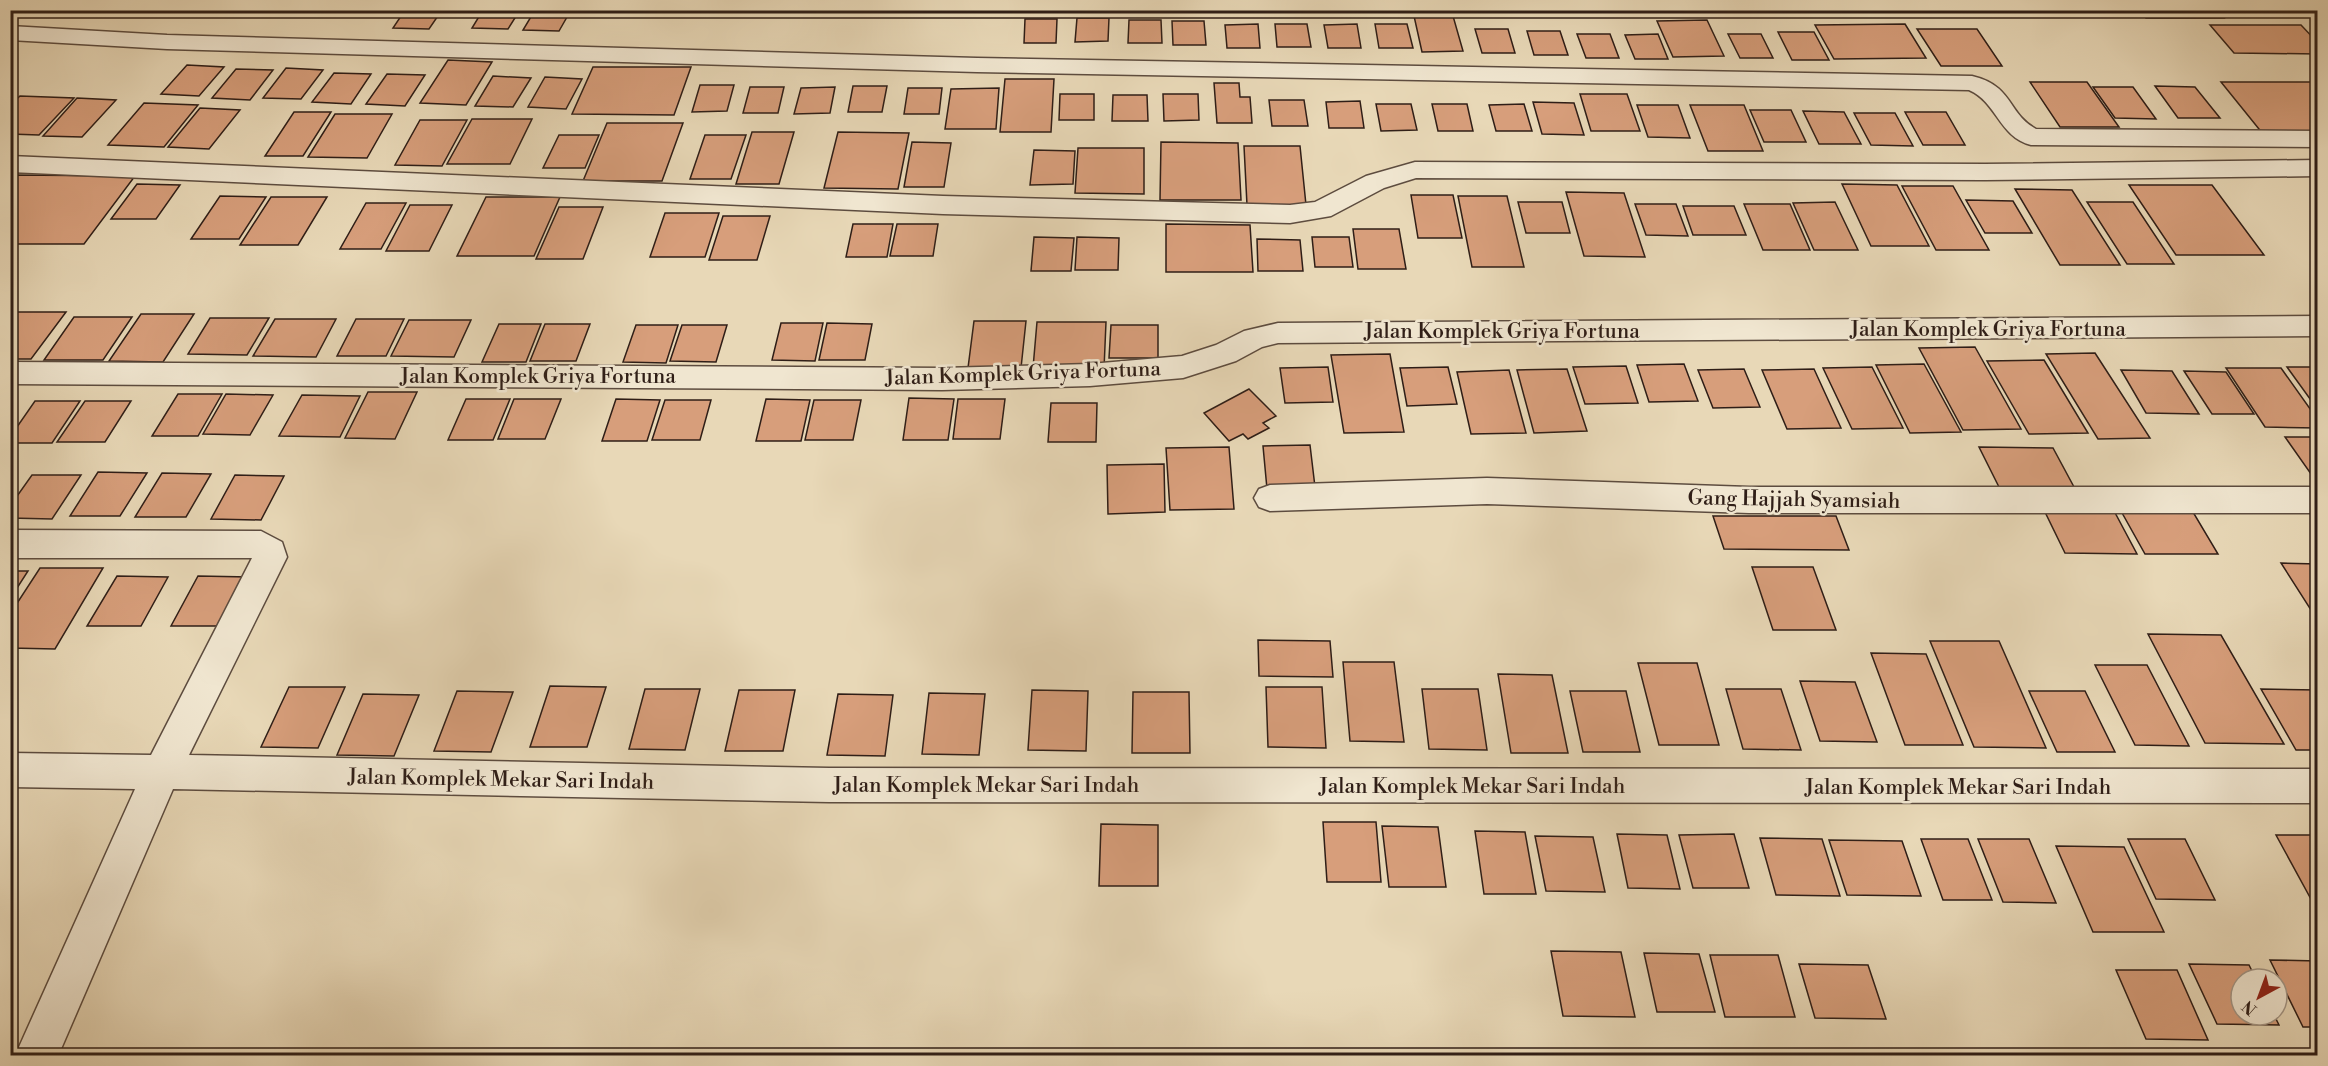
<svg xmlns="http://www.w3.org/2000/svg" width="2328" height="1066" viewBox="0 0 2328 1066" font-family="'Libre Bodoni',serif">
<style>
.building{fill:#d79e7b;stroke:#2f1e17;stroke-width:1.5}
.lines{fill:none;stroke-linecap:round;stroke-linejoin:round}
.minor-casing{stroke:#5d4c3f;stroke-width:3}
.minor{fill:#f0e6d0;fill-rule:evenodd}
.labels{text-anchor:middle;stroke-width:5;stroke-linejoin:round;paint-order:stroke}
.street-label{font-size:21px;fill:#2f1e17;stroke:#f0e6d0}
</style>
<rect width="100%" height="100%" fill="#e8d8b7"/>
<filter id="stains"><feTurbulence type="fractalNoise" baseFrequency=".00333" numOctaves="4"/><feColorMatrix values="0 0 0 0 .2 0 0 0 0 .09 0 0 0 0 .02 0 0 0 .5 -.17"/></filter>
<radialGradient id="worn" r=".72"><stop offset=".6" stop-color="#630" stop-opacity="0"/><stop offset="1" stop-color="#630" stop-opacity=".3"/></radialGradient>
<g class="building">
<polygon points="405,10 442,10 429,29 393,28"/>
<polygon points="483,10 520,10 508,29 472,28"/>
<polygon points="535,10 571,10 559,31 523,30"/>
<polygon points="1615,10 1641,10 1643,16 1616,15"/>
<polygon points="2140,10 2217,10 2224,18 2146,18"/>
<polygon points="1414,16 1453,16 1463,51 1422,52"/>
<polygon points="1077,18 1109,18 1108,41 1075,42"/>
<polygon points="1025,19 1057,19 1056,43 1024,43"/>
<polygon points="1129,20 1161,20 1162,43 1128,43"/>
<polygon points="1707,20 1724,56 1673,57 1657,21"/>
<polygon points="1172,21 1204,21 1206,45 1173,45"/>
<polygon points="1258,24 1260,48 1227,48 1225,25"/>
<polygon points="1275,24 1307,24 1311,47 1277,47"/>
<polygon points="1357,24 1361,48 1328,48 1324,25"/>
<polygon points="1375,24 1407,24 1413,48 1379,48"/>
<polygon points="1905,24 1926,58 1834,59 1815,25"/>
<polygon points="2210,25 2301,25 2318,43 2318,54 2234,53"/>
<polygon points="1475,29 1508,29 1515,53 1482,53"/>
<polygon points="1917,29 1977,29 2002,66 1941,66"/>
<polygon points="1527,31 1560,31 1568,55 1534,55"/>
<polygon points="1778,32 1814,32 1829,60 1792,60"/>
<polygon points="1577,34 1610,34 1619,58 1586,58"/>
<polygon points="1658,34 1668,59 1635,59 1625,35"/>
<polygon points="1728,34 1761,34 1773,58 1740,58"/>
<polygon points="448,60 492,62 466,105 420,103"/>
<polygon points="187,65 224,67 199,96 161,94"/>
<polygon points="593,67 691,67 674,115 572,114"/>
<polygon points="286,68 323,70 301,99 263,98"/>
<polygon points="236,69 273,70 250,100 212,98"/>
<polygon points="334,73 371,74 351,104 312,102"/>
<polygon points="387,74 425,75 405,106 366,104"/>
<polygon points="493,76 531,78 513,107 475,106"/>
<polygon points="545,77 582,79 566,109 528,107"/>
<polygon points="1005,79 1054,79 1051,132 1000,132"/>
<polygon points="2030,82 2087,82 2119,127 2060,127"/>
<polygon points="2221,82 2314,82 2318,86 2318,134 2263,134"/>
<polygon points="1214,83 1239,83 1240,97 1250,97 1252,123 1217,123"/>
<polygon points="700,85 734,85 727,111 692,112"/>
<polygon points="853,86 887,86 882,112 848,112"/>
<polygon points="2155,86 2195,87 2220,118 2178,118"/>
<polygon points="750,87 784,87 778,113 743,113"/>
<polygon points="835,87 830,113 794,114 801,88"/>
<polygon points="2093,87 2133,87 2156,119 2115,118"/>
<polygon points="908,88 942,88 939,114 904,114"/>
<polygon points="999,88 996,129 945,129 951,89"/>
<polygon points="1060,94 1094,94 1094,120 1059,120"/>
<polygon points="1163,94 1198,94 1199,120 1164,121"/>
<polygon points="1580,94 1627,94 1640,131 1591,131"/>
<polygon points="1113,95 1147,95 1148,121 1112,121"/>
<polygon points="20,96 74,98 39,135 10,134 10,105"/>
<polygon points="77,98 116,100 82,137 43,136"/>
<polygon points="1269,100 1304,100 1308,126 1272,126"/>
<polygon points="1360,101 1364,128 1329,128 1326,102"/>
<polygon points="1533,102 1574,103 1584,135 1542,134"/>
<polygon points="144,103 198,105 164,147 108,145"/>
<polygon points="1376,104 1411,104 1417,130 1381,131"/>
<polygon points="1432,104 1467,104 1473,131 1438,131"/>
<polygon points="1524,104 1532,131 1496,131 1489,105"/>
<polygon points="1637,105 1678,105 1690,138 1648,137"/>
<polygon points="1690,105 1744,105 1763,151 1708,151"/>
<polygon points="200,108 240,110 209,149 168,147"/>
<polygon points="1750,110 1791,110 1806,142 1764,142"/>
<polygon points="1803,111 1844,112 1861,144 1819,144"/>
<polygon points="294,112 331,112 303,156 265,156"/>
<polygon points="1905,112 1946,112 1965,145 1923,145"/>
<polygon points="1854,113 1895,113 1913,146 1871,145"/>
<polygon points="335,114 392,114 367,158 308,157"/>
<polygon points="472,119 532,119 510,164 447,164"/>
<polygon points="420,120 467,120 442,166 395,165"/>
<polygon points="607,123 683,123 662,181 583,181"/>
<polygon points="752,132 794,132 779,184 736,184"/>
<polygon points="838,132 909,133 898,189 824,188"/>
<polygon points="559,135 599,135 585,168 543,168"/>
<polygon points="705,135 746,135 731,179 690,179"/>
<polygon points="912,142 951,143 944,187 904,187"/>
<polygon points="1161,142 1238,143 1241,200 1160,200"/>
<polygon points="1244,146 1300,146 1306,205 1247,205"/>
<polygon points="1078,148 1144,148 1144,194 1075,193"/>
<polygon points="1034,150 1075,151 1073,184 1030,185"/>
<polygon points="10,175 135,176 84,244 10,244"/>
<polygon points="137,184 180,185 156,219 111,219"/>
<polygon points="1842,184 1897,185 1929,246 1871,246"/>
<polygon points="2129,185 2212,185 2264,255 2176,255"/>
<polygon points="1902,186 1953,186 1989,250 1936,250"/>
<polygon points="2015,189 2072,190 2120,265 2060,265"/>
<polygon points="1566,192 1624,193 1645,257 1584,256"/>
<polygon points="1411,195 1453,195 1462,238 1418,238"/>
<polygon points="220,196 266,197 239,239 191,239"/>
<polygon points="1458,196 1507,196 1524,267 1472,267"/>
<polygon points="271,197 327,197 298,245 240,245"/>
<polygon points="486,197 560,197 534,256 457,256"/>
<polygon points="1966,200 2013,201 2032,233 1985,233"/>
<polygon points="1518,202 1562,202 1570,233 1526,233"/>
<polygon points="1835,202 1858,250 1814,250 1793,203"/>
<polygon points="2087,202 2133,202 2174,264 2127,264"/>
<polygon points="366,203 406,203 381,249 340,249"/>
<polygon points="1635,204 1676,204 1688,236 1646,235"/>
<polygon points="1744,204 1790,204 1810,250 1763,250"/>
<polygon points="410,205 452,205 429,251 386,251"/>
<polygon points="1683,206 1734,206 1746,235 1693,235"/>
<polygon points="559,207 603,207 583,259 536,259"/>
<polygon points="665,213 719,213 705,257 650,257"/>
<polygon points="723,216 770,216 757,260 709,260"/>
<polygon points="853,224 893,224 887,257 846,257"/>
<polygon points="897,224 938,224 933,256 890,256"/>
<polygon points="1166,224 1250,225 1253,272 1166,272"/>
<polygon points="1353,229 1399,229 1406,269 1358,269"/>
<polygon points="1034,237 1074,238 1071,271 1031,271"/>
<polygon points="1077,237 1119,238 1118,270 1075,270"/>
<polygon points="1312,237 1349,237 1353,267 1315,267"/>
<polygon points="1257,239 1300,240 1303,271 1258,271"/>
<polygon points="66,312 31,359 10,359 11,312"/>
<polygon points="141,314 194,314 163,362 109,361"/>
<polygon points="74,317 132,317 103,360 44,360"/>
<polygon points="210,318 269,318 247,355 188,354"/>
<polygon points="275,319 336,319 316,357 253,356"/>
<polygon points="356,319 404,319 386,356 337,356"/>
<polygon points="409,320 471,320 454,357 391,356"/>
<polygon points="974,321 1026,321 1021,368 968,368"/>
<polygon points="1037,322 1106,322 1104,369 1033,368"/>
<polygon points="781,323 823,323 815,361 772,360"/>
<polygon points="827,323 872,324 865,360 819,360"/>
<polygon points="499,324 541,324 526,362 482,362"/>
<polygon points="545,324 590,324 576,361 530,361"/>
<polygon points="636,325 678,325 666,363 623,362"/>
<polygon points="682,325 727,325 716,362 670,361"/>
<polygon points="1111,325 1158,325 1158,358 1109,358"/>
<polygon points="1975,347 2021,429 1963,430 1919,348"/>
<polygon points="2095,353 2150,438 2098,439 2046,354"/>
<polygon points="1390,354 1404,432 1344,433 1331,355"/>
<polygon points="2044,360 2088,433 2029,434 1987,361"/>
<polygon points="1684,364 1698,401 1649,402 1637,365"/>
<polygon points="1924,364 1961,432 1910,433 1876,365"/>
<polygon points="1626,366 1638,403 1585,404 1573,367"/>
<polygon points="1328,367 1333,402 1285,403 1280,368"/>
<polygon points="1448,367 1457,404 1407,406 1400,368"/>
<polygon points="1872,367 1903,428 1852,429 1823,368"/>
<polygon points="2287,367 2318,367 2318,410"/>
<polygon points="2226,368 2281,368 2318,420 2318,428 2265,427"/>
<polygon points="1567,369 1587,431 1534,433 1517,370"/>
<polygon points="1744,369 1760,407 1713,408 1698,370"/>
<polygon points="1814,369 1841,428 1787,429 1762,370"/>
<polygon points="1509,370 1526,433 1471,434 1457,372"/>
<polygon points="2121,370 2172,371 2199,414 2146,413"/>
<polygon points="2184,371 2226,372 2254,414 2212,414"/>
<polygon points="1249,389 1276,416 1263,423 1269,428 1248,439 1243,434 1229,441 1204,413"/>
<polygon points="368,392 417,392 395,439 345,438"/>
<polygon points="178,394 222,394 198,436 152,436"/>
<polygon points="226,394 273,395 250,435 203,434"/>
<polygon points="302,395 360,396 340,437 279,436"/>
<polygon points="909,398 954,399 948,440 903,440"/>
<polygon points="466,399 510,399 493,440 448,440"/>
<polygon points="514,399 561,399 545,439 498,439"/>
<polygon points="616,399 660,400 647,441 602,441"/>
<polygon points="766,399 810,400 801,441 756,441"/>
<polygon points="958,399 1005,399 1000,439 953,439"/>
<polygon points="665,400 711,400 700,440 652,440"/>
<polygon points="814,400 861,400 853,440 805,440"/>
<polygon points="35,401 80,401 52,443 10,443 10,437"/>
<polygon points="85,401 131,401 105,442 57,442"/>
<polygon points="1051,403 1097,403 1096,442 1048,442"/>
<polygon points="2285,437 2318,437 2318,484"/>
<polygon points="1310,445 1315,487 1267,489 1263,446"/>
<polygon points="1229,447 1234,509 1170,510 1166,448"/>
<polygon points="1979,447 2053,448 2074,487 1999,487"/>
<polygon points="1164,464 1165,512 1108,514 1107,465"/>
<polygon points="98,472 147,473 120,516 70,516"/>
<polygon points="162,473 211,474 186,517 135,517"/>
<polygon points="32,475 81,475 52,519 10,518 10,506"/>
<polygon points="235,475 284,476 261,520 211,519"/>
<polygon points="2043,508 2113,509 2137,554 2065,553"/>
<polygon points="2121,511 2193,512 2218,554 2145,554"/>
<polygon points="1713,516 1836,516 1849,550 1724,549"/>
<polygon points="2281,563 2318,564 2318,621"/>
<polygon points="1752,567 1813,567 1836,630 1773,630"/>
<polygon points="40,568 103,568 55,649 10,648 10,614"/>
<polygon points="10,571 28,571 10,599"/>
<polygon points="117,576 168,577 141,626 87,626"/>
<polygon points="198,576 249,577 224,626 171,626"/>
<polygon points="2148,634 2221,635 2284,744 2205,743"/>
<polygon points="1258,640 1330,641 1333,677 1259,676"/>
<polygon points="1930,641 1999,641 2046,748 1974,747"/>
<polygon points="1871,653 1926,654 1963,745 1905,745"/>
<polygon points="1343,662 1394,662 1404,742 1350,741"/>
<polygon points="1638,663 1697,663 1719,745 1659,745"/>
<polygon points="2095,665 2147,665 2189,746 2135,745"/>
<polygon points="1498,674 1552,675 1568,753 1511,753"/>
<polygon points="1800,681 1855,682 1877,742 1820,741"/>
<polygon points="550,686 606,687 587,747 530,747"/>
<polygon points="289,687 345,687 318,748 261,747"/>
<polygon points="1266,687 1322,687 1326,748 1268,747"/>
<polygon points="645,689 700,689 685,750 629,749"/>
<polygon points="1422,689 1478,689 1487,750 1429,749"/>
<polygon points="1726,689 1781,689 1801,750 1743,749"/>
<polygon points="2261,689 2317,690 2318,750 2296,750"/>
<polygon points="739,690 795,690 783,751 725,751"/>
<polygon points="1032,690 1088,691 1086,751 1028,750"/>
<polygon points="457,691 513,692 491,752 434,751"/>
<polygon points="1570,691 1626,691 1640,752 1583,752"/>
<polygon points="2029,691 2085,691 2115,752 2057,752"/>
<polygon points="1133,692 1189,692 1190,753 1132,753"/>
<polygon points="929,693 985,694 979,755 922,754"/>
<polygon points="363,694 419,695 394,756 337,755"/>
<polygon points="838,694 893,695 885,756 827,755"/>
<polygon points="1323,822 1376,822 1381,882 1327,882"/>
<polygon points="1101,824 1158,825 1158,886 1099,886"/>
<polygon points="1382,826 1438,827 1446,887 1389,887"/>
<polygon points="1475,831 1525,832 1536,894 1484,894"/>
<polygon points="1617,834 1667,835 1680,889 1628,888"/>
<polygon points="1734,834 1749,888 1693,888 1679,835"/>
<polygon points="2276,835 2318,835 2318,912"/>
<polygon points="1535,836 1593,837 1605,892 1546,891"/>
<polygon points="1760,838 1822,839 1840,896 1776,895"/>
<polygon points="1921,839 1968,839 1992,900 1943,900"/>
<polygon points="1978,839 2029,839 2056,903 2003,902"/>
<polygon points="2128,839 2185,839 2215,900 2156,899"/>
<polygon points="1829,840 1902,841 1921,896 1847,895"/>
<polygon points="2056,846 2124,847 2164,932 2093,932"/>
<polygon points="1551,951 1621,952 1635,1017 1563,1016"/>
<polygon points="1644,953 1699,954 1715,1012 1657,1012"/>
<polygon points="1710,955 1778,955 1795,1017 1725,1017"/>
<polygon points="2270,960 2318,961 2318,1027 2303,1027"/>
<polygon points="1799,964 1868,965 1886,1019 1815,1018"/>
<polygon points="2189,964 2249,965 2256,979 2241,979 2241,1015 2274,1015 2279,1025 2217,1024"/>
<polygon points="2116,970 2177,970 2208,1040 2146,1039"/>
</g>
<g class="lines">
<g class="minor-casing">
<g id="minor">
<path d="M10,26L167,35L977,58L1972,76C2014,86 2007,113 2036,129L2318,131V147L2031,145C1999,137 1997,102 1969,90L977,72L167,49L10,40Z"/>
<polygon points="10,156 943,196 1290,205 1315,202 1366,176 1415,162 1985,164 2318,160 2318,176 1985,180 1416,178 1384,188 1331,216 1290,223 943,214 10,172"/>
<polygon points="2318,316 2318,336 1278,343 1262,347 1236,361 1183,378 1090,386 942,390 10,384 10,362 942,368 1090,364 1182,356 1216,345 1244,331 1278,323"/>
<polygon points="1487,478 1749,487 2318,487 2318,513 1749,513 1487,504 1270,511 1259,507 1254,498 1259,489 1270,485"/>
<polygon points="10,530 261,531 282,542 287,557 189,755 829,768 2318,769 2318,803 829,802 173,789 58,1056 15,1056 135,789 10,787 10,753 151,755 252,558 10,558"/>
</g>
</g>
<use href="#minor" class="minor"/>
</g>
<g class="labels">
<g class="street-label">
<text x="1988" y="336">Jalan Komplek Griya Fortuna</text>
<text x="1502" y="338">Jalan Komplek Griya Fortuna</text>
<text transform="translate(1023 373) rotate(-2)" y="7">Jalan Komplek Griya Fortuna</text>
<text x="538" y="383">Jalan Komplek Griya Fortuna</text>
<text transform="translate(1794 499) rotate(1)" y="7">Gang Hajjah Syamsiah</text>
<text transform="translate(501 779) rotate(1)" y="7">Jalan Komplek Mekar Sari Indah</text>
<text x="986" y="792">Jalan Komplek Mekar Sari Indah</text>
<text x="1472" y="793">Jalan Komplek Mekar Sari Indah</text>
<text x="1958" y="794">Jalan Komplek Mekar Sari Indah</text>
</g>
</g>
<rect width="2328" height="1066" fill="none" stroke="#e8d8b7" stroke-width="36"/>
<rect x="12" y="12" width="2304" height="1042" fill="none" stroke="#2f1e17" stroke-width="3"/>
<rect x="18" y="18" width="2292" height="1030" fill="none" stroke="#2f1e17" stroke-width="1.5"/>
<g transform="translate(2259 997) rotate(221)"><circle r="28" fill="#f0e6d0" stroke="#a39686" stroke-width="1.5"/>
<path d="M0-4.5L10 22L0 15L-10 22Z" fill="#8f2418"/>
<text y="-9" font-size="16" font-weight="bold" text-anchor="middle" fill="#2f1e17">N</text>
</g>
<rect width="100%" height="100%" filter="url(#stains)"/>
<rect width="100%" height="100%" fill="url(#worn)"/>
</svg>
